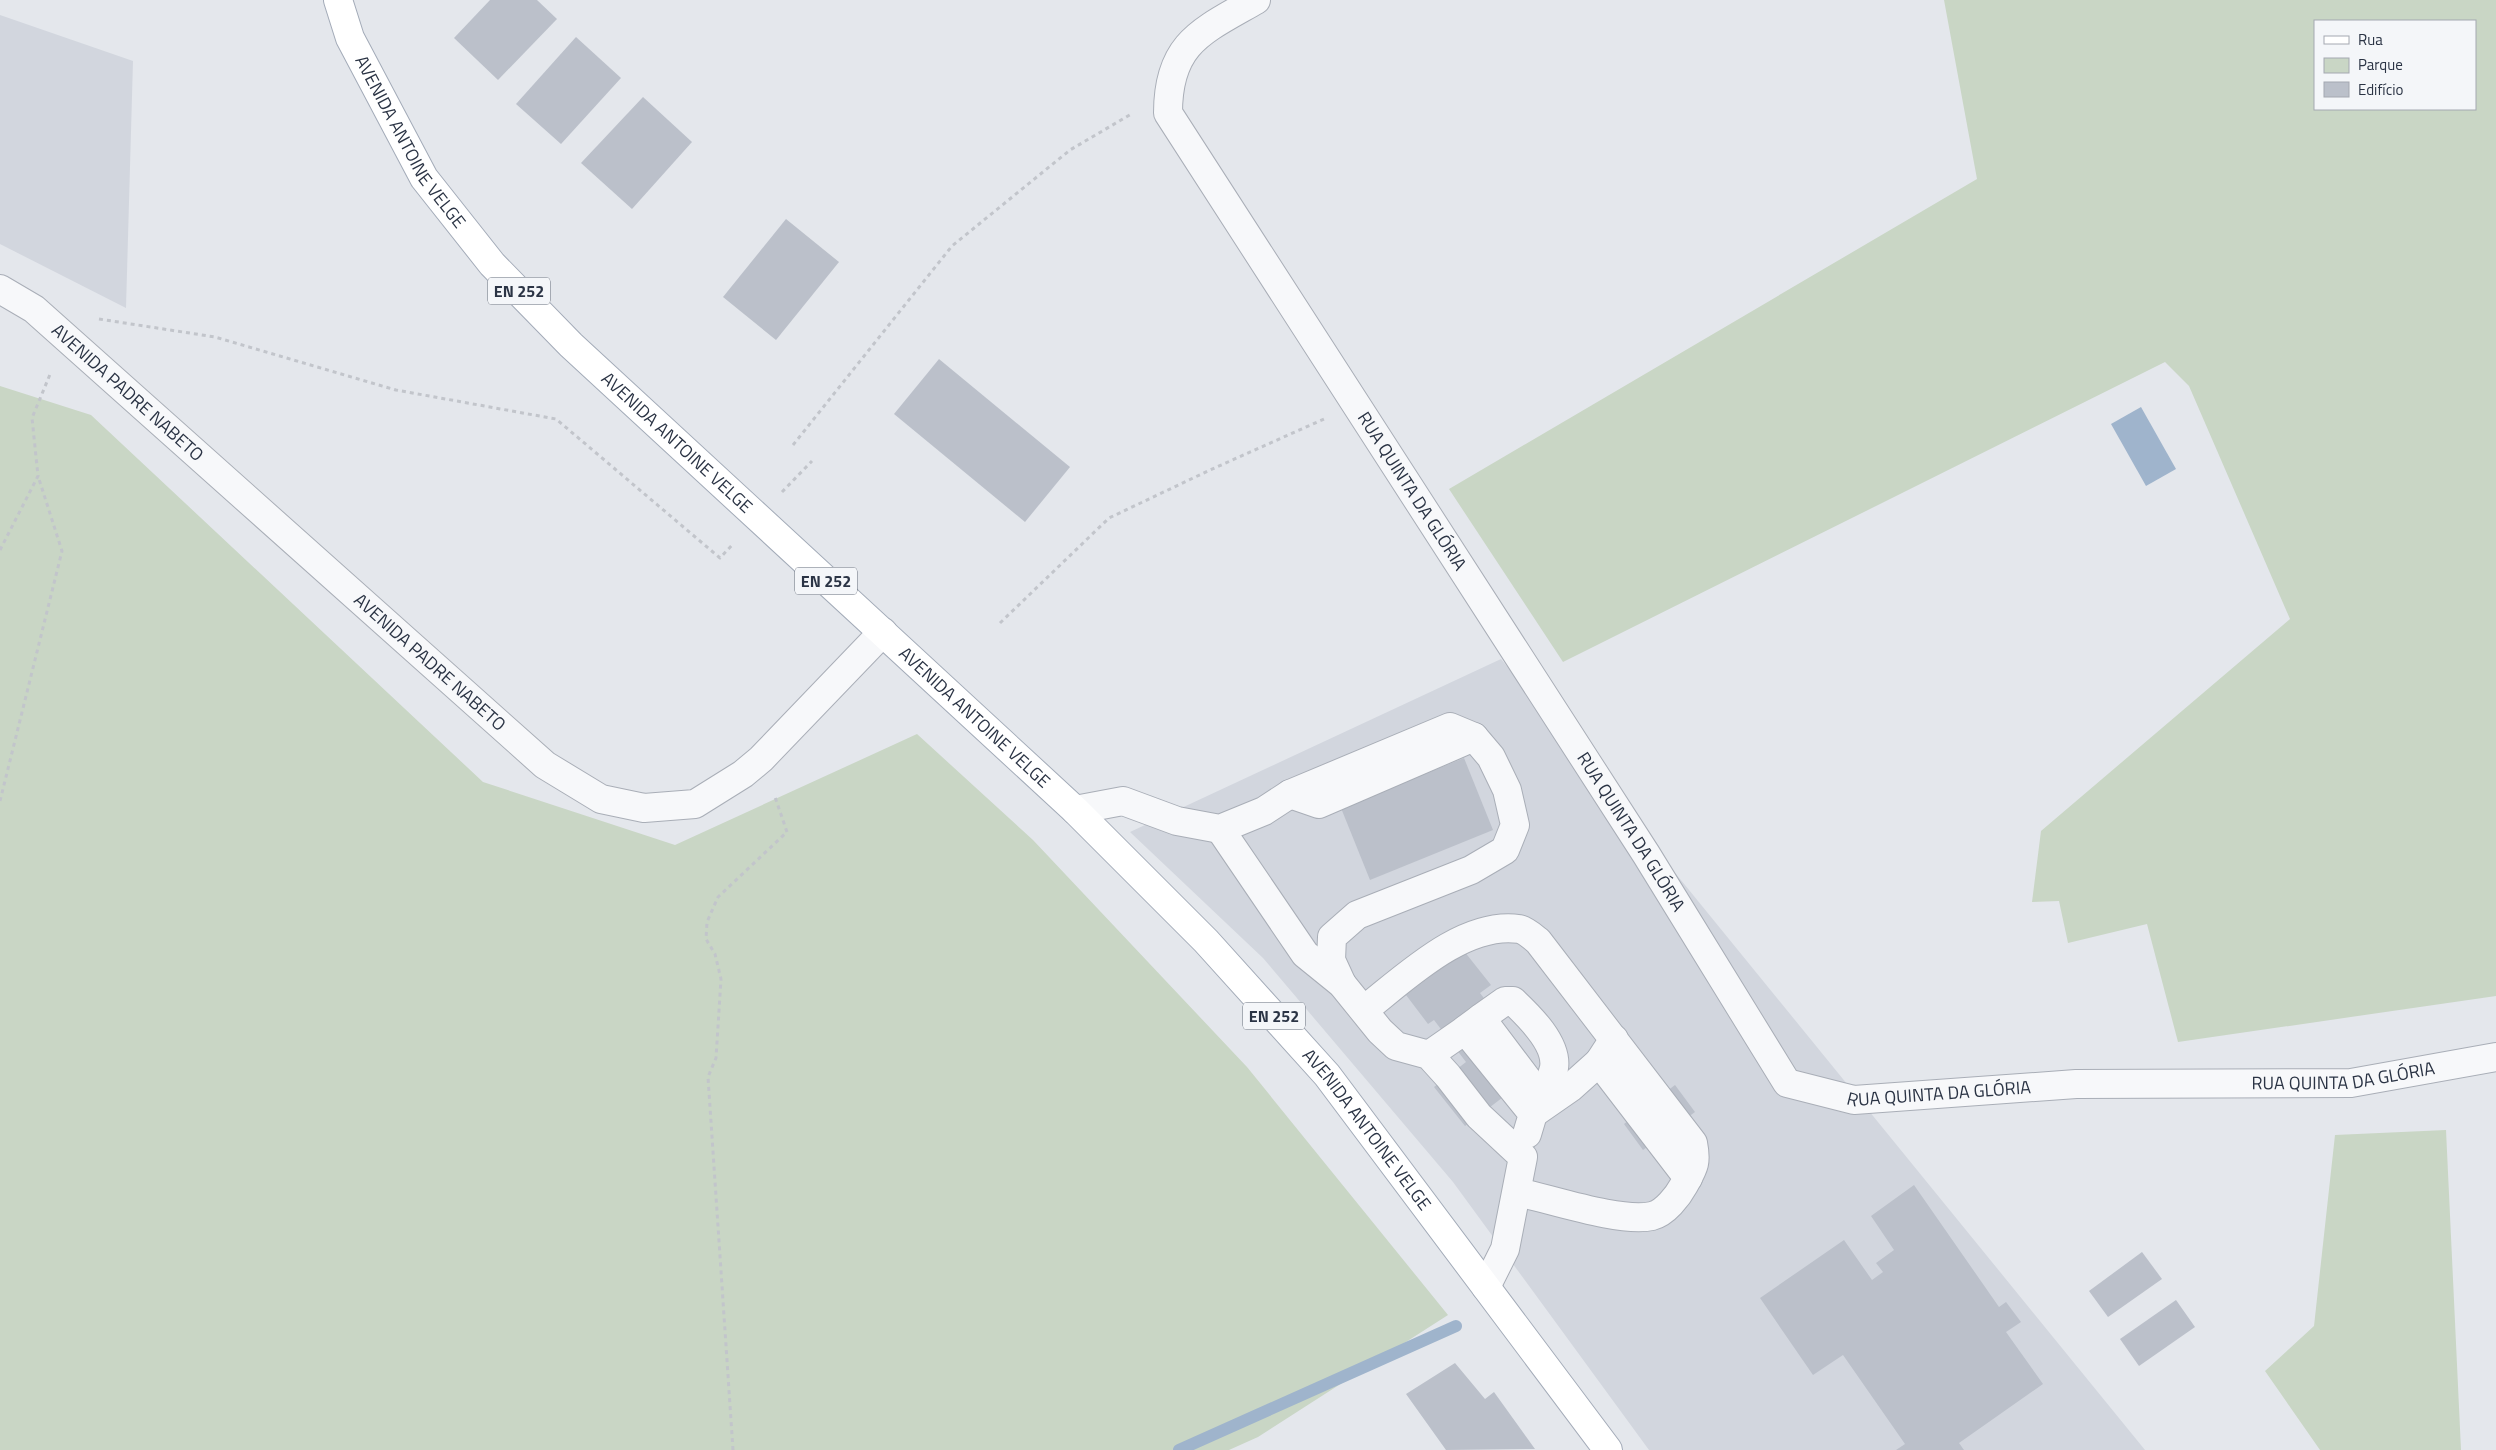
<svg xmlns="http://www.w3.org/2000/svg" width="2496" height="1450" viewBox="0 0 2496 1450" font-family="'Titillium Web',sans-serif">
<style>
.built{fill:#d2d6de}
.green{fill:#c9d6c5;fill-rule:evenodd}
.water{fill:#9fb4cc}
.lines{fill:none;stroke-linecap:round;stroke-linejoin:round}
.stream{stroke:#9fb4cc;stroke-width:12}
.building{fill:#bbc0ca}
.minor-casing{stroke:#a9aeb7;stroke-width:30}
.major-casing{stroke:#a3abb8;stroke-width:30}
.path{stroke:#c2c5cb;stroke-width:3;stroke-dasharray:4 4;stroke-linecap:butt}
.minor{stroke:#f7f8fa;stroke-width:28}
.major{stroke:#fff;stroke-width:28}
.labels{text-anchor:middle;stroke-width:4;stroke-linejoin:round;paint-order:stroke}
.shield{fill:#f4f6f9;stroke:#676e7b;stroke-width:1}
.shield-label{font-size:16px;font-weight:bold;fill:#2b3445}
.street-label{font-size:18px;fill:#2b3445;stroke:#f4f6f9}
</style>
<rect width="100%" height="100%" fill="#e4e7ec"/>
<g class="built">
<polygon points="0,15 133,61 126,308 0,244"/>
<polygon points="1501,659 2145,1450 1649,1450 1453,1182 1263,958 1130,832"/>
</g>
<g class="green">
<path d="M1944,0H2496V996L2178,1042L2147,924L2068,943L2059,901L2032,902L2041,831L2290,619L2189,386L2165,362L1563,662L1449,489L1977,179ZM2475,21V109H2315V21Z"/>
<polygon points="0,386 91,415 483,782 675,845 917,734 1033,840 1247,1067 1448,1315 1258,1437 1229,1450 0,1450"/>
<polygon points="2446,1130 2461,1450 2320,1450 2265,1371 2314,1326 2335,1135"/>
</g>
<polygon class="water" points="2141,407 2176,469 2146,486 2111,424"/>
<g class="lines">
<polyline class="stream" points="1179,1450 1456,1326"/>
</g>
<g class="building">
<polygon points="490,0 537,0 557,19 498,80 454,38"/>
<polygon points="576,37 621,78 561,144 516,104"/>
<polygon points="643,97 692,142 632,209 581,163"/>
<polygon points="786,219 839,262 776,340 723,297"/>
<polygon points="939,359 1070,467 1025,522 894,414"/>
<polygon points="1464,758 1493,830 1370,880 1341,808"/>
<polygon points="1464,951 1491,985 1480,993 1539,1070 1465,1126 1434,1087 1466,1062 1434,1020 1428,1024 1406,995"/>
<polygon points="1675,1085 1695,1112 1643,1150 1624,1124"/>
<polygon points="1914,1185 1999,1307 2006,1302 2021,1322 2006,1332 2043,1384 1959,1443 1964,1450 1896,1450 1905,1444 1843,1355 1813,1375 1760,1298 1844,1240 1872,1280 1883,1272 1876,1263 1894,1250 1871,1216"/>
<polygon points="2142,1252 2162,1279 2108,1317 2089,1291"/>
<polygon points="2176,1300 2195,1327 2139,1366 2120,1339"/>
<polygon points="1455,1363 1485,1399 1494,1392 1535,1449 1446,1450 1406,1394"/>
</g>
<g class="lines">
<g class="minor-casing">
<g id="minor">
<path id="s1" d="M1256,0C1202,31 1168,43 1168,113L1646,854L1787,1083L1854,1100L2076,1084L2351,1083L2496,1057"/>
<path id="s2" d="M0,289L34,309L545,765L601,799L644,808L695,804L743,774L761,759L883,632"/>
<polyline points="1290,794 1319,804 1474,737"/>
<polyline points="1075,810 1123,801 1177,821 1220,829 1264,811 1290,794 1450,727 1474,737 1491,757 1507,790 1515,825 1505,850 1471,870 1357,915 1332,937 1331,960 1342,984"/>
<polyline points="1220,829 1305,954 1342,984 1380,1031 1396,1046 1429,1055 1448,1076 1479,1116 1523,1157 1505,1249 1486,1287"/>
<path d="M1364,1010C1405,978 1463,921 1519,929C1525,930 1533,937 1538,941L1693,1143C1697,1163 1694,1167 1684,1185C1678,1196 1665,1213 1652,1216C1620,1223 1551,1199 1517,1192"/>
<path d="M1481,1018L1505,1001H1513C1529,1016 1558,1044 1554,1068C1551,1083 1539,1100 1533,1114"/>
<polyline points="1466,1029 1481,1018 1527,1079 1533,1114"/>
<polyline points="1614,1039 1599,1062 1688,1178"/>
<polyline points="1429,1055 1465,1030 1533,1114 1527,1134"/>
<polyline points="1534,1113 1570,1088 1599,1062"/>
</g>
</g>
<g class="major-casing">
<g id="major">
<path id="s3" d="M338,0L350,38L424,178L492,264L571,345L1075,810L1206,941L1327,1075L1608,1450"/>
</g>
</g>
<g class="path">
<polyline points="99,319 215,337 396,390 556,419 720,558 733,544"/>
<polyline points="793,445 952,246 1070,150 1133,113"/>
<polyline points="782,492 812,461"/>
<polyline points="0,550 38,476 32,418 51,372"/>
<polyline points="1000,623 1109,518 1210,470 1324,419"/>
<polyline points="0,801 62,551 38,476"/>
<polyline points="733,1450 708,1077 716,1058 721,979 715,954 706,939 707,922 718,897 787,832 774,794"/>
</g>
<use href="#minor" class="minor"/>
<use href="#major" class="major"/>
</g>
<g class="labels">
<g class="shield">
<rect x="488" y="277.5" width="62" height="27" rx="4"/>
<rect x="795" y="567.5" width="62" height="27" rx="4"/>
<rect x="1243" y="1002.5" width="62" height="27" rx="4"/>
</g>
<g class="shield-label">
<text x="519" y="297">EN 252</text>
<text x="826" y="587">EN 252</text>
<text x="1274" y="1022">EN 252</text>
</g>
<g class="street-label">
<text dy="6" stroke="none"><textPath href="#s3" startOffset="160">AVENIDA ANTOINE VELGE</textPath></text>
<text dy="6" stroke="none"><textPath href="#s2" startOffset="165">AVENIDA PADRE NABETO</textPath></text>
<text dy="6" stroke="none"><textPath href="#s3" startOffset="565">AVENIDA ANTOINE VELGE</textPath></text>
<text dy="6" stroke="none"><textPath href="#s1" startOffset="604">RUA QUINTA DA GLÓRIA</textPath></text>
<text dy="6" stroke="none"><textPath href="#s2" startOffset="570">AVENIDA PADRE NABETO</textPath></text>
<text dy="6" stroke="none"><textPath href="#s3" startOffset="970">AVENIDA ANTOINE VELGE</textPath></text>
<text dy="6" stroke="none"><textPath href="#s1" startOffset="1009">RUA QUINTA DA GLÓRIA</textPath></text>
<text dy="6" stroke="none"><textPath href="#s1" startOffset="1864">RUA QUINTA DA GLÓRIA</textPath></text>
<text dy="6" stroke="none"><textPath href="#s1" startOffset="1459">RUA QUINTA DA GLÓRIA</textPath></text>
<text dy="6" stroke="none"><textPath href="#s3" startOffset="1540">AVENIDA ANTOINE VELGE</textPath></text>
</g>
</g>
<rect x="2314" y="20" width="162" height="90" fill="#f4f6f9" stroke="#a4a8b1"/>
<rect x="2324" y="36" width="25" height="8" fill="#ffffff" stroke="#a4a8b1"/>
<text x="2358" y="45" font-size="15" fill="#2b3445">Rua</text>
<rect x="2324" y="58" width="25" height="15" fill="#c9d6c5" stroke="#a4a8b1"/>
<text x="2358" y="70" font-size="15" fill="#2b3445">Parque</text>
<rect x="2324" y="82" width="25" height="15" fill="#bbc0ca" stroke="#a4a8b1"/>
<text x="2358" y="95" font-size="15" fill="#2b3445">Edifício</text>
</svg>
